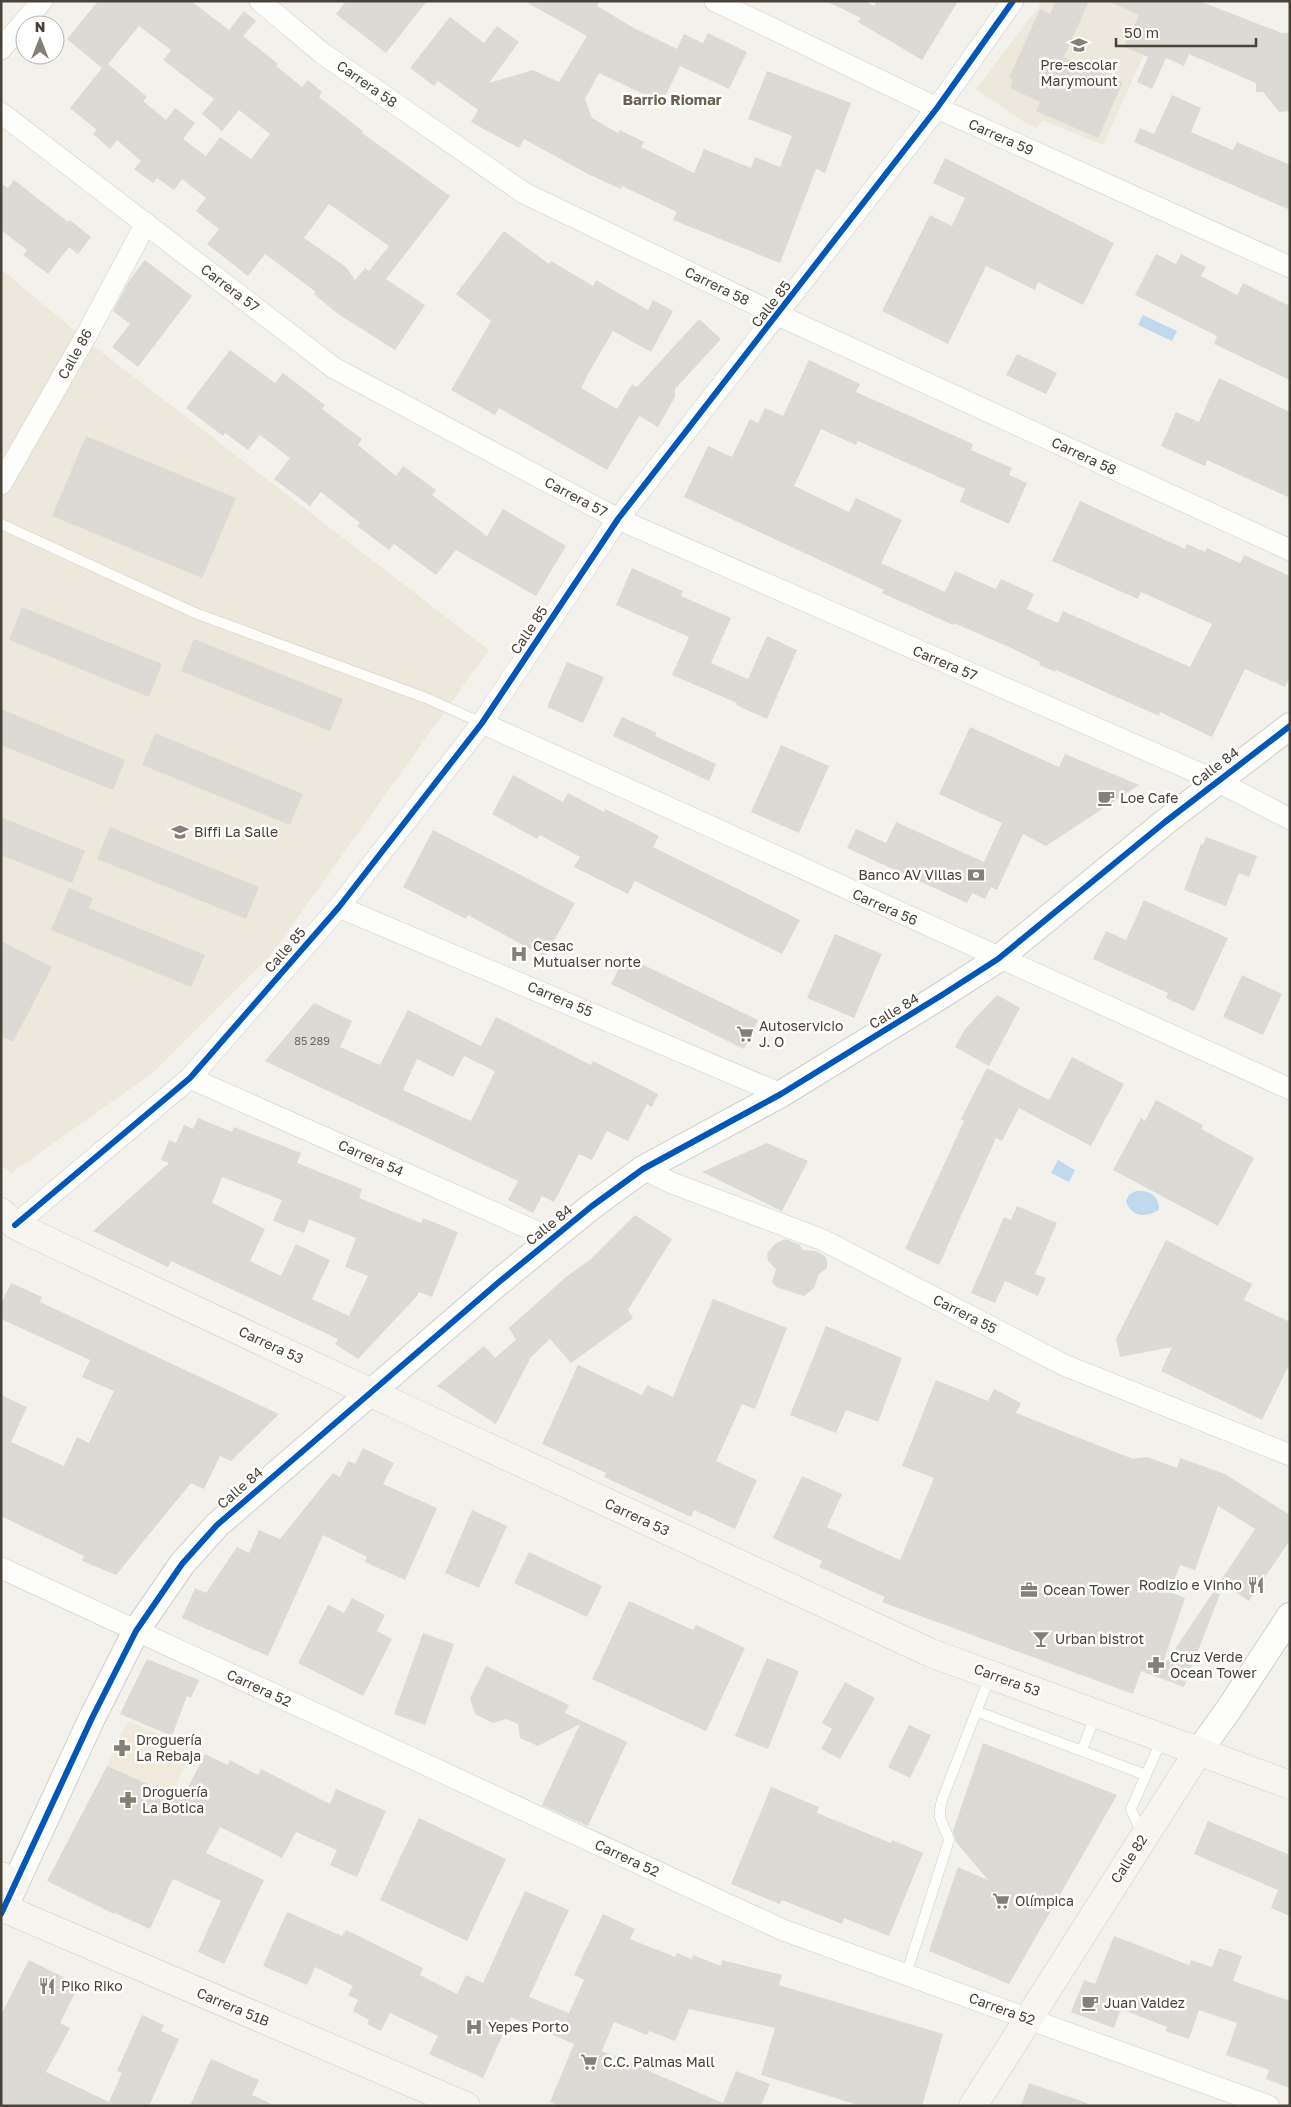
<svg xmlns="http://www.w3.org/2000/svg" width="1291" height="2107" viewBox="0 0 1291 2107" font-family="'Golos Text',sans-serif">
<style>
.commercial{fill:#f0eadd}
.education{fill:#ece9dc}
.water{fill:#c0d9ed}
.building{fill:#dbdad5;fill-rule:evenodd}
.lines{fill:none;stroke-linecap:round;stroke-linejoin:round}
.service-casing{stroke:#d0ceca;stroke-width:11}
.minor-casing{stroke:#d0ceca;stroke-width:22}
.tertiary-casing{stroke:#d0ceca;stroke-width:28}
.secondary-casing{stroke:#d0cec3;stroke-width:29}
.service{stroke:#fdfdfc;stroke-width:10}
.minor{stroke:#fdfdfc;stroke-width:21}
.tertiary{stroke:#fdfdfc;stroke-width:26}
.secondary{stroke:#f7f5f0;stroke-width:28}
.cycleway-casing{stroke:#fff;stroke-width:9}
.cycleway{stroke:#0057b8;stroke-width:6}
.labels{text-anchor:middle;stroke-width:5;stroke-linejoin:round;paint-order:stroke}
.number-label{font-size:11px;fill:#6e6960}
.poi-label{font-size:14px;fill:#484238;stroke:#fff;text-anchor:start}
.street-label{font-size:14px;fill:#484238;stroke:#fff}
.neighbourhood-label{font-size:15px;font-weight:bold;fill:#6a6150;stroke:#fff}
</style>
<rect width="100%" height="100%" fill="#f2f1ec"/>
<polygon class="commercial" points="128,1721 193,1749 172,1794 107,1766"/>
<g class="education">
<polygon points="1043,1 1168,1 1103,145 1042,120 1037,128 1027,124 976,89"/>
<polygon points="1,269 82,337 489,650 270,956 153,1073 11,1173 1,1165"/>
</g>
<g class="water">
<polygon points="1143,315 1177,331 1172,341 1138,325"/>
<polygon points="1058,1160 1075,1170 1069,1182 1051,1173"/>
<path d="M1136,1191C1150,1190 1159,1195 1159,1210C1145,1218 1131,1217 1126,1201L1129,1195Z"/>
</g>
<g class="building">
<path d="M98,1H191L229,30L244,11L256,21L243,36L278,64L276,66L302,87L308,80L322,92L319,97L363,131L362,133L450,196L386,279L425,305L395,350L338,314L314,294L316,292L265,254L248,276L207,244L219,229L196,211L206,198L182,179L174,190L157,178L153,183L134,169L141,161L117,140L110,149L93,134L97,130L70,108L102,68L67,39ZM139,26L171,50L163,60L214,99L202,114L222,131L239,110L270,134L251,159L220,137L206,156L183,139L195,123L175,108L166,120L143,101L147,97L108,64ZM329,204L389,246L369,271L365,268L355,280L346,267L304,238Z"/>
<polygon points="346,1 427,1 386,53 336,14"/>
<polygon points="524,1 600,1 597,6 634,28 677,49 684,34 703,43 708,33 747,52 729,89 680,66 662,103 599,73 585,99 592,118 618,133 620,130 644,142 641,147 694,173 704,149 751,168 755,157 780,167 792,136 748,119 767,71 851,103 825,173 816,169 780,263 673,220 677,212 622,186 621,189 588,174 524,139 519,148 471,122 478,110 438,81 434,86 410,68 450,17 484,43 497,26 519,42 489,83 533,70 559,82 587,36"/>
<polygon points="826,1 865,1 874,6 877,1 958,1 922,60 858,22 861,18"/>
<polygon points="1056,1 1089,1 1064,57 1123,82 1098,138 1036,111 1040,102 1010,88 1013,80 1009,78 1040,9 1050,14"/>
<polygon points="1108,1 1199,1 1282,33 1290,33 1290,111 1279,112 1263,92 1256,92 1256,83 1189,54 1184,66 1166,58 1152,89 1137,82 1148,57 1124,47 1139,15"/>
<polygon points="1172,95 1201,108 1191,132 1233,150 1237,142 1290,165 1290,210 1134,142 1140,128 1154,134"/>
<polygon points="945,158 1114,243 1083,305 1038,282 1035,290 986,266 948,344 882,311 930,215 952,226 965,198 933,183"/>
<polygon points="14,180 68,222 70,220 91,237 78,254 69,247 48,274 23,255 27,250 1,230 1,183 8,188"/>
<polygon points="504,231 549,264 551,261 593,286 596,280 648,310 653,300 673,311 651,352 613,331 588,374 581,388 617,409 632,384 637,387 699,319 721,339 675,389 675,397 658,427 639,416 607,470 499,408 495,415 451,390 491,321 456,294"/>
<polygon points="1156,254 1176,264 1181,254 1206,267 1201,276 1237,295 1243,283 1290,306 1290,380 1214,344 1217,336 1135,295"/>
<polygon points="145,260 192,296 138,367 112,347 130,324 113,311 129,281"/>
<polygon points="230,350 275,383 283,373 325,405 322,409 362,439 358,445 396,476 403,466 436,490 432,495 487,536 503,509 566,546 536,596 456,550 436,575 394,544 389,550 357,526 360,523 321,492 310,506 274,479 290,458 260,435 248,450 225,433 223,436 186,408"/>
<polygon points="1017,354 1057,373 1046,394 1006,375"/>
<polygon points="809,360 860,384 856,392 973,444 971,450 1012,468 1009,475 1027,483 1009,524 960,502 965,489 858,441 856,445 821,429 794,486 849,512 856,498 902,520 881,563 945,592 955,571 996,589 1001,579 1034,594 1027,609 1058,623 1063,611 1190,667 1212,624 1141,592 1138,599 1052,561 1080,501 1185,549 1187,544 1205,552 1207,548 1240,563 1244,555 1290,576 1290,676 1285,687 1245,669 1212,737 1160,712 1159,716 1056,670 1055,672 1039,665 1040,662 1009,647 954,623 953,625 882,593 884,590 684,497 708,446 732,457 750,419 758,423 765,408 783,416"/>
<polygon points="1219,378 1290,412 1290,498 1207,460 1205,466 1161,446 1176,412 1199,422"/>
<polygon points="86,436 236,498 202,578 52,516"/>
<polygon points="632,568 683,591 681,596 731,618 711,663 748,679 767,636 797,650 767,719 736,705 737,703 672,675 689,637 616,605"/>
<polygon points="22,607 162,664 149,697 9,640"/>
<polygon points="194,639 343,699 330,731 181,671"/>
<polygon points="567,662 604,677 583,723 547,707"/>
<polygon points="1,709 125,760 113,790 1,745"/>
<polygon points="622,717 657,733 655,736 716,764 709,781 613,736"/>
<polygon points="970,727 1059,767 1065,754 1139,785 1046,846 1023,834 997,890 991,887 985,899 972,893 967,903 847,848 856,829 886,843 896,822 984,862 1002,823 939,794"/>
<polygon points="155,733 303,794 290,825 142,765"/>
<polygon points="781,745 829,766 799,833 751,812"/>
<polygon points="513,775 563,802 568,793 604,812 605,809 634,823 659,836 653,847 800,920 782,954 635,881 628,894 574,867 580,857 540,835 537,839 492,814"/>
<polygon points="1,817 85,851 72,883 1,855"/>
<polygon points="110,827 259,887 246,919 97,859"/>
<polygon points="433,830 575,903 545,957 468,915 466,919 403,887"/>
<polygon points="1206,837 1257,856 1249,877 1239,873 1226,906 1184,890 1201,844 1203,845"/>
<polygon points="69,888 93,898 89,908 205,955 191,987 51,930"/>
<polygon points="1144,900 1228,938 1194,1011 1166,998 1168,993 1093,959 1106,931 1126,940"/>
<polygon points="835,934 882,954 854,1018 807,998"/>
<polygon points="1,941 52,967 13,1042 1,1036"/>
<polygon points="625,956 758,1020 744,1049 611,984"/>
<polygon points="1242,975 1282,994 1263,1035 1223,1017"/>
<polygon points="997,995 1020,1008 989,1066 955,1047 965,1029"/>
<path d="M314,1003L352,1021L340,1047L380,1065L408,1010L481,1046L496,1017L591,1065L593,1061L658,1094L652,1107L647,1104L628,1141L607,1131L592,1160L579,1154L554,1202L542,1196L533,1213L508,1200L518,1181L265,1061ZM464,1056L495,1071L471,1121L403,1090L417,1059L453,1077Z"/>
<polygon points="1072,1057 1124,1084 1091,1146 1019,1108 1002,1141 996,1138 939,1265 905,1249 964,1121 961,1119 987,1068 1049,1100"/>
<polygon points="1156,1100 1203,1125 1201,1129 1254,1158 1218,1226 1113,1170 1141,1118 1145,1121"/>
<path d="M198,1118L232,1132L234,1127L301,1153L297,1163L362,1189L359,1198L421,1223L423,1218L458,1232L432,1297L419,1292L417,1296L358,1359L335,1344L338,1339L171,1261L168,1267L93,1231L169,1163L161,1160L169,1140L176,1143L184,1125L193,1129ZM222,1177L282,1200L273,1221L304,1233L309,1219L356,1238L345,1267L368,1276L349,1316L312,1299L330,1260L296,1244L281,1276L250,1261L265,1229L212,1203Z"/>
<polygon points="767,1143 808,1161 782,1211 702,1172"/>
<polygon points="1017,1206 1057,1223 1035,1274 1046,1278 1038,1296 1005,1281 995,1303 971,1293 1004,1217 1011,1220"/>
<polygon points="635,1215 672,1239 628,1310 633,1318 571,1363 550,1339 531,1357 496,1424 437,1386 484,1346 495,1358 516,1340 509,1328 566,1277 591,1259"/>
<polygon points="786,1239 800,1245 802,1250 816,1251 825,1256 827,1261 827,1268 819,1274 814,1288 804,1296 776,1287 772,1282 776,1269 768,1261 767,1253 776,1243"/>
<polygon points="1166,1240 1252,1284 1244,1300 1290,1322 1290,1363 1262,1420 1161,1371 1172,1347 1120,1357 1116,1339"/>
<polygon points="11,1283 42,1297 40,1302 279,1414 231,1461 220,1456 204,1489 191,1483 116,1575 82,1561 84,1556 1,1516 1,1395 27,1407 11,1442 64,1466 77,1437 89,1443 114,1391 82,1377 90,1360 1,1319 1,1304"/>
<polygon points="713,1299 787,1328 755,1409 742,1404 716,1461 757,1480 735,1529 694,1510 691,1517 604,1477 606,1473 542,1444 578,1365 642,1395 647,1385 673,1397"/>
<polygon points="826,1326 902,1358 878,1422 846,1410 836,1433 790,1415"/>
<polygon points="936,1380 988,1401 994,1389 1021,1403 1016,1413 1133,1459 1147,1457 1177,1468 1180,1458 1225,1474 1290,1515 1290,1540 1249,1601 1220,1582 1255,1529 1218,1506 1195,1570 1180,1565 1170,1592 1185,1598 1164,1660 1167,1661 1214,1591 1220,1594 1184,1687 1141,1671 1133,1694 882,1602 885,1597 819,1567 822,1561 773,1538 802,1476 842,1494 827,1527 900,1560 934,1478 902,1466"/>
<polygon points="363,1448 394,1463 383,1484 437,1508 405,1580 365,1562 367,1557 323,1535 268,1656 182,1618 195,1588 206,1593 237,1547 249,1553 259,1530 280,1539 333,1473 340,1477 348,1461 355,1464"/>
<polygon points="472,1510 507,1526 479,1588 445,1573"/>
<polygon points="529,1552 602,1586 587,1617 514,1583"/>
<polygon points="352,1598 385,1615 377,1631 392,1639 363,1696 298,1663 328,1605 344,1613"/>
<polygon points="629,1601 693,1630 696,1625 745,1648 706,1731 592,1679"/>
<polygon points="423,1633 454,1644 425,1725 394,1714"/>
<polygon points="767,1658 799,1671 768,1749 735,1736"/>
<polygon points="147,1659 199,1680 191,1698 187,1696 172,1736 120,1714"/>
<polygon points="486,1666 569,1705 565,1713 627,1742 588,1826 542,1805 580,1724 538,1746 520,1738 518,1724 506,1719 493,1723 475,1714 470,1698"/>
<polygon points="845,1682 875,1698 840,1759 821,1749 832,1729 822,1723"/>
<polygon points="909,1725 931,1735 910,1778 888,1767"/>
<polygon points="983,1743 1117,1795 1009,1984 929,1951 958,1867 988,1880 956,1842 953,1831"/>
<polygon points="205,1754 228,1765 230,1760 258,1775 261,1769 330,1804 336,1789 386,1811 357,1877 330,1865 337,1850 296,1832 282,1858 220,1827 206,1853 264,1880 224,1964 198,1952 221,1901 173,1879 150,1929 115,1913 114,1914 47,1881 107,1766 182,1799"/>
<polygon points="771,1787 819,1807 817,1813 891,1843 892,1840 923,1853 889,1936 844,1918 842,1924 782,1900 780,1904 731,1884"/>
<polygon points="419,1818 506,1859 467,1941 380,1900"/>
<polygon points="1208,1821 1290,1855 1290,1916 1271,1908 1278,1890 1194,1854"/>
<polygon points="525,1891 569,1910 529,1997 569,2013 584,1980 574,1975 603,1914 635,1929 630,1939 675,1957 677,1953 692,1959 693,1955 721,1966 722,1960 782,1975 779,1985 943,2034 922,2106 861,2106 761,2075 775,2028 689,2009 675,2041 649,2031 647,2035 614,2022 602,2051 723,2103 736,2071 770,2084 761,2106 560,2106 550,2102 574,2044 511,2017 483,2078 429,2054 438,2036 390,2013 381,2031 367,2024 369,2020 353,2011 358,2000 348,1995 353,1986 315,1967 307,1985 263,1966 287,1912 342,1936 346,1930 423,1968 420,1975 457,1994 466,1975 483,1983"/>
<polygon points="1114,1936 1189,1965 1191,1960 1212,1967 1219,1948 1242,1956 1233,1981 1290,2001 1290,2088 1266,2079 1269,2070 1226,2055 1237,2023 1199,2010 1189,2039 1165,2031 1167,2027 1121,2009 1114,2028 1071,2012 1084,1980 1095,1984"/>
<polygon points="29,1960 79,1985 60,2023 70,2028 46,2072 109,2102 122,2073 117,2071 142,2015 164,2025 161,2031 179,2039 149,2106 1,2106 1,2015"/>
<polygon points="211,2059 259,2080 252,2095 276,2106 190,2106"/>
<polygon points="1029,2083 1087,2103 1087,2106 1021,2106"/>
</g>
<g class="lines">
<g class="service-casing">
<g id="service">
<polyline points="1,524 195,613 426,698 482,723"/>
<polyline points="976,1711 1146,1775 1131,1809 1142,1834"/>
<polyline points="1082,1750 1096,1714"/>
<polyline points="1146,1775 1162,1739"/>
<path d="M906,1975L949,1840C944,1821 936,1824 942,1800L990,1676"/>
</g>
</g>
<g class="minor-casing">
<g id="minor">
<polyline points="260,1 322,53 524,193 778,315 1290,550"/>
<polyline points="715,1 937,108 1290,267"/>
<polyline points="1,49 42,1"/>
<polyline points="1,113 334,368 618,519 1217,781 1290,819"/>
<polyline points="1,484 87,334 146,223"/>
<polyline points="482,723 1290,1089"/>
<polyline points="339,907 781,1094"/>
<polyline points="190,1078 551,1238"/>
<polyline points="643,1169 672,1183 823,1240 1064,1365 1290,1455"/>
<polyline points="15,1225 190,1078 339,907 482,723 618,519 937,108 1013,1"/>
<polyline points="1,1568 783,1930 1269,2106"/>
</g>
</g>
<g class="tertiary-casing">
<g id="tertiary">
<polyline points="1198,1752 1227,1712 1290,1616"/>
<polyline points="7,1902 92,1718 136,1631 182,1564 217,1525 499,1282 592,1206 643,1169 781,1094 942,995 998,959 1165,822 1290,726"/>
</g>
</g>
<g class="secondary-casing">
<g id="secondary">
<polyline points="1,1212 15,1225 29,1232 425,1418 931,1653 1290,1785"/>
<polyline points="1,1876 15,1883"/>
<polyline points="1,1907 466,2106"/>
<polyline points="973,2106 1198,1752"/>
</g>
</g>
<use href="#service" class="service"/>
<use href="#minor" class="minor"/>
<use href="#tertiary" class="tertiary"/>
<use href="#secondary" class="secondary"/>
<g class="cycleway-casing">
<g id="cycleway">
<polyline points="15,1225 190,1078 339,907 482,723 618,519 937,108 1013,1"/>
<polyline points="1,1914 92,1718 136,1631 182,1564 217,1525 499,1282 592,1206 643,1169 781,1094 942,995 998,959 1165,822 1290,726"/>
</g>
</g>
<use href="#cycleway" class="cycleway"/>
</g>
<defs>
<g id="school-bare" transform="scale(1.35)"><path d="M0-5L7-2L0 1L-7-2ZM-4 1L0 2.5L4 1V4Q0 6-4 4Z" fill="#847f77" stroke="#fff" stroke-width="2.5" paint-order="stroke"/></g>
<g id="cafe-bare" transform="scale(1.35)"><path d="M-5.5-4.5H6V0H3Q3 3.5 0 3.5H-2.5Q-5.5 3.5-5.5 0ZM3-3.2v2h1.7v-2ZM-6 4.5H4V6H-6Z" fill="#847f77" stroke="#fff" stroke-width="2.5" paint-order="stroke"/></g>
<g id="bank-bare" transform="scale(1.35)"><path d="M-6-4H6V4H-6ZM0-2.3a2.3 2.3 0 1 0 0 4.6a2.3 2.3 0 1 0 0-4.6Z" fill="#847f77" stroke="#fff" stroke-width="2.5" paint-order="stroke"/></g>
<g id="hospital-bare" transform="scale(1.35)"><path d="M-5-5h3v3.5h4V-5h3V5h-3V1.5h-4V5h-3Z" fill="#847f77" stroke="#fff" stroke-width="2.5" paint-order="stroke"/></g>
<g id="supermarket-bare" transform="scale(1.35)"><path d="M-6-5.5h2.5l.6 2H6L4.5 2H-2.5L-4.4-4H-6ZM-1.5 3.2a1.3 1.3 0 1 0 .1 0ZM3 3.2a1.3 1.3 0 1 0 .1 0Z" fill="#847f77" stroke="#fff" stroke-width="2.5" paint-order="stroke"/></g>
<g id="restaurant-bare" transform="scale(1.35)"><path d="M-5-6h1v4h1v-4h1v4h1v-4h1v5L-1.5 .5V6h-2V.5L-5-1ZM5-6V6H3V1.5H1.5Q1.5-4 5-6Z" fill="#847f77" stroke="#fff" stroke-width="2.5" paint-order="stroke"/></g>
<g id="office-bare" transform="scale(1.35)"><path d="M-6-3h4V-5.5h4V-3h4V5H-6ZM-1-4.5V-3h2v-1.5ZM-6 0V1H6V0Z" fill="#847f77" stroke="#fff" stroke-width="2.5" paint-order="stroke"/></g>
<g id="bar-bare" transform="scale(1.35)"><path d="M-6-5H6L.8 .8V4.5H3.5V6h-7V4.5H-.8V.8Z" fill="#847f77" stroke="#fff" stroke-width="2.5" paint-order="stroke"/></g>
<g id="pharmacy-bare" transform="scale(1.35)"><path d="M-2-6h4v4h4v4h-4v4h-4v-4h-4v-4h4Z" fill="#847f77" stroke="#fff" stroke-width="2.5" paint-order="stroke"/></g>
</defs>
<g fill-rule="evenodd">
<use href="#school-bare" x="1079" y="45"/>
<use href="#cafe-bare" x="1106" y="798"/>
<use href="#school-bare" x="180" y="832"/>
<use href="#bank-bare" x="976" y="875"/>
<use href="#hospital-bare" x="519" y="954"/>
<use href="#supermarket-bare" x="745" y="1034"/>
<use href="#restaurant-bare" x="1256" y="1585"/>
<use href="#office-bare" x="1029" y="1590"/>
<use href="#bar-bare" x="1041" y="1639"/>
<use href="#pharmacy-bare" x="1156" y="1665"/>
<use href="#pharmacy-bare" x="122" y="1748"/>
<use href="#pharmacy-bare" x="128" y="1800"/>
<use href="#supermarket-bare" x="1001" y="1901"/>
<use href="#restaurant-bare" x="47" y="1986"/>
<use href="#cafe-bare" x="1090" y="2003"/>
<use href="#hospital-bare" x="474" y="2027"/>
<use href="#supermarket-bare" x="589" y="2062"/>
</g>
<g class="labels">
<g class="number-label">
<text x="312" y="1045">85 289</text>
</g>
<g class="poi-label">
<text x="1079" y="70" text-anchor="middle">Pre-escolar<tspan x="1079" dy="16">Marymount</tspan></text>
<text x="1120" y="803">Loe Cafe</text>
<text x="194" y="837">Biffi La Salle</text>
<text x="962" y="880" text-anchor="end">Banco AV Villas</text>
<text x="533" y="951">Cesac<tspan x="533" dy="16">Mutualser norte</tspan></text>
<text x="759" y="1031">Autoservicio<tspan x="759" dy="16">J. O</tspan></text>
<text x="1242" y="1590" text-anchor="end">Rodizio e Vinho</text>
<text x="1043" y="1595">Ocean Tower</text>
<text x="1055" y="1644">Urban bistrot</text>
<text x="1170" y="1662">Cruz Verde<tspan x="1170" dy="16">Ocean Tower</tspan></text>
<text x="136" y="1745">Droguería<tspan x="136" dy="16">La Rebaja</tspan></text>
<text x="142" y="1797">Droguería<tspan x="142" dy="16">La Botica</tspan></text>
<text x="1015" y="1906">Olímpica</text>
<text x="61" y="1991">Piko Riko</text>
<text x="1104" y="2008">Juan Valdez</text>
<text x="488" y="2032">Yepes Porto</text>
<text x="603" y="2067">C.C. Palmas Mall</text>
</g>
<g class="street-label">
<text transform="translate(367 84) rotate(35)" y="5">Carrera 58</text>
<text transform="translate(1001 137) rotate(24)" y="5">Carrera 59</text>
<text transform="translate(717 286) rotate(26)" y="5">Carrera 58</text>
<text transform="translate(230 288) rotate(37)" y="5">Carrera 57</text>
<text transform="translate(771 304) rotate(-52)" y="5">Calle 85</text>
<text transform="translate(75 354) rotate(-61)" y="5">Calle 86</text>
<text transform="translate(1084 456) rotate(25)" y="5">Carrera 58</text>
<text transform="translate(576 497) rotate(28)" y="5">Carrera 57</text>
<text transform="translate(529 630) rotate(-56)" y="5">Calle 85</text>
<text transform="translate(945 663) rotate(23)" y="5">Carrera 57</text>
<text transform="translate(1215 767) rotate(-37)" y="5">Calle 84</text>
<text transform="translate(885 907) rotate(24)" y="5">Carrera 56</text>
<text transform="translate(285 950) rotate(-49)" y="5">Calle 85</text>
<text transform="translate(560 999) rotate(23)" y="5">Carrera 55</text>
<text transform="translate(894 1011) rotate(-31)" y="5">Calle 84</text>
<text transform="translate(371 1158) rotate(24)" y="5">Carrera 54</text>
<text transform="translate(549 1225) rotate(-39)" y="5">Calle 84</text>
<text transform="translate(965 1314) rotate(27)" y="5">Carrera 55</text>
<text transform="translate(271 1345) rotate(25)" y="5">Carrera 53</text>
<text transform="translate(240 1488) rotate(-41)" y="5">Calle 84</text>
<text transform="translate(637 1517) rotate(25)" y="5">Carrera 53</text>
<text transform="translate(1007 1680) rotate(20)" y="5">Carrera 53</text>
<text transform="translate(259 1688) rotate(25)" y="5">Carrera 52</text>
<text transform="translate(627 1858) rotate(25)" y="5">Carrera 52</text>
<text transform="translate(1129 1859) rotate(-57)" y="5">Calle 82</text>
<text transform="translate(233 2007) rotate(23)" y="5">Carrera 51B</text>
<text transform="translate(1002 2009) rotate(20)" y="5">Carrera 52</text>
</g>
<g class="neighbourhood-label">
<text x="672" y="105">Barrio Riomar</text>
</g>
</g>
<rect width="1291" height="2107" fill="none" stroke="#484238" stroke-width="5"/>
<g transform="translate(40 40)"><circle r="24" fill="#ffffff" stroke="#b6b3af"/>
<path d="M0-4L9 19L0 12L-9 19Z" fill="#847f77"/>
<text y="-8" font-size="14" font-weight="bold" text-anchor="middle" fill="#484238">N</text>
</g>
<path d="M1116 38v8h140v-8" fill="none" stroke="#484238" stroke-width="2.5"/>
<text x="1124" y="38" font-size="15" fill="#484238" stroke="#ffffff" stroke-width="4" paint-order="stroke">50 m</text>
</svg>
